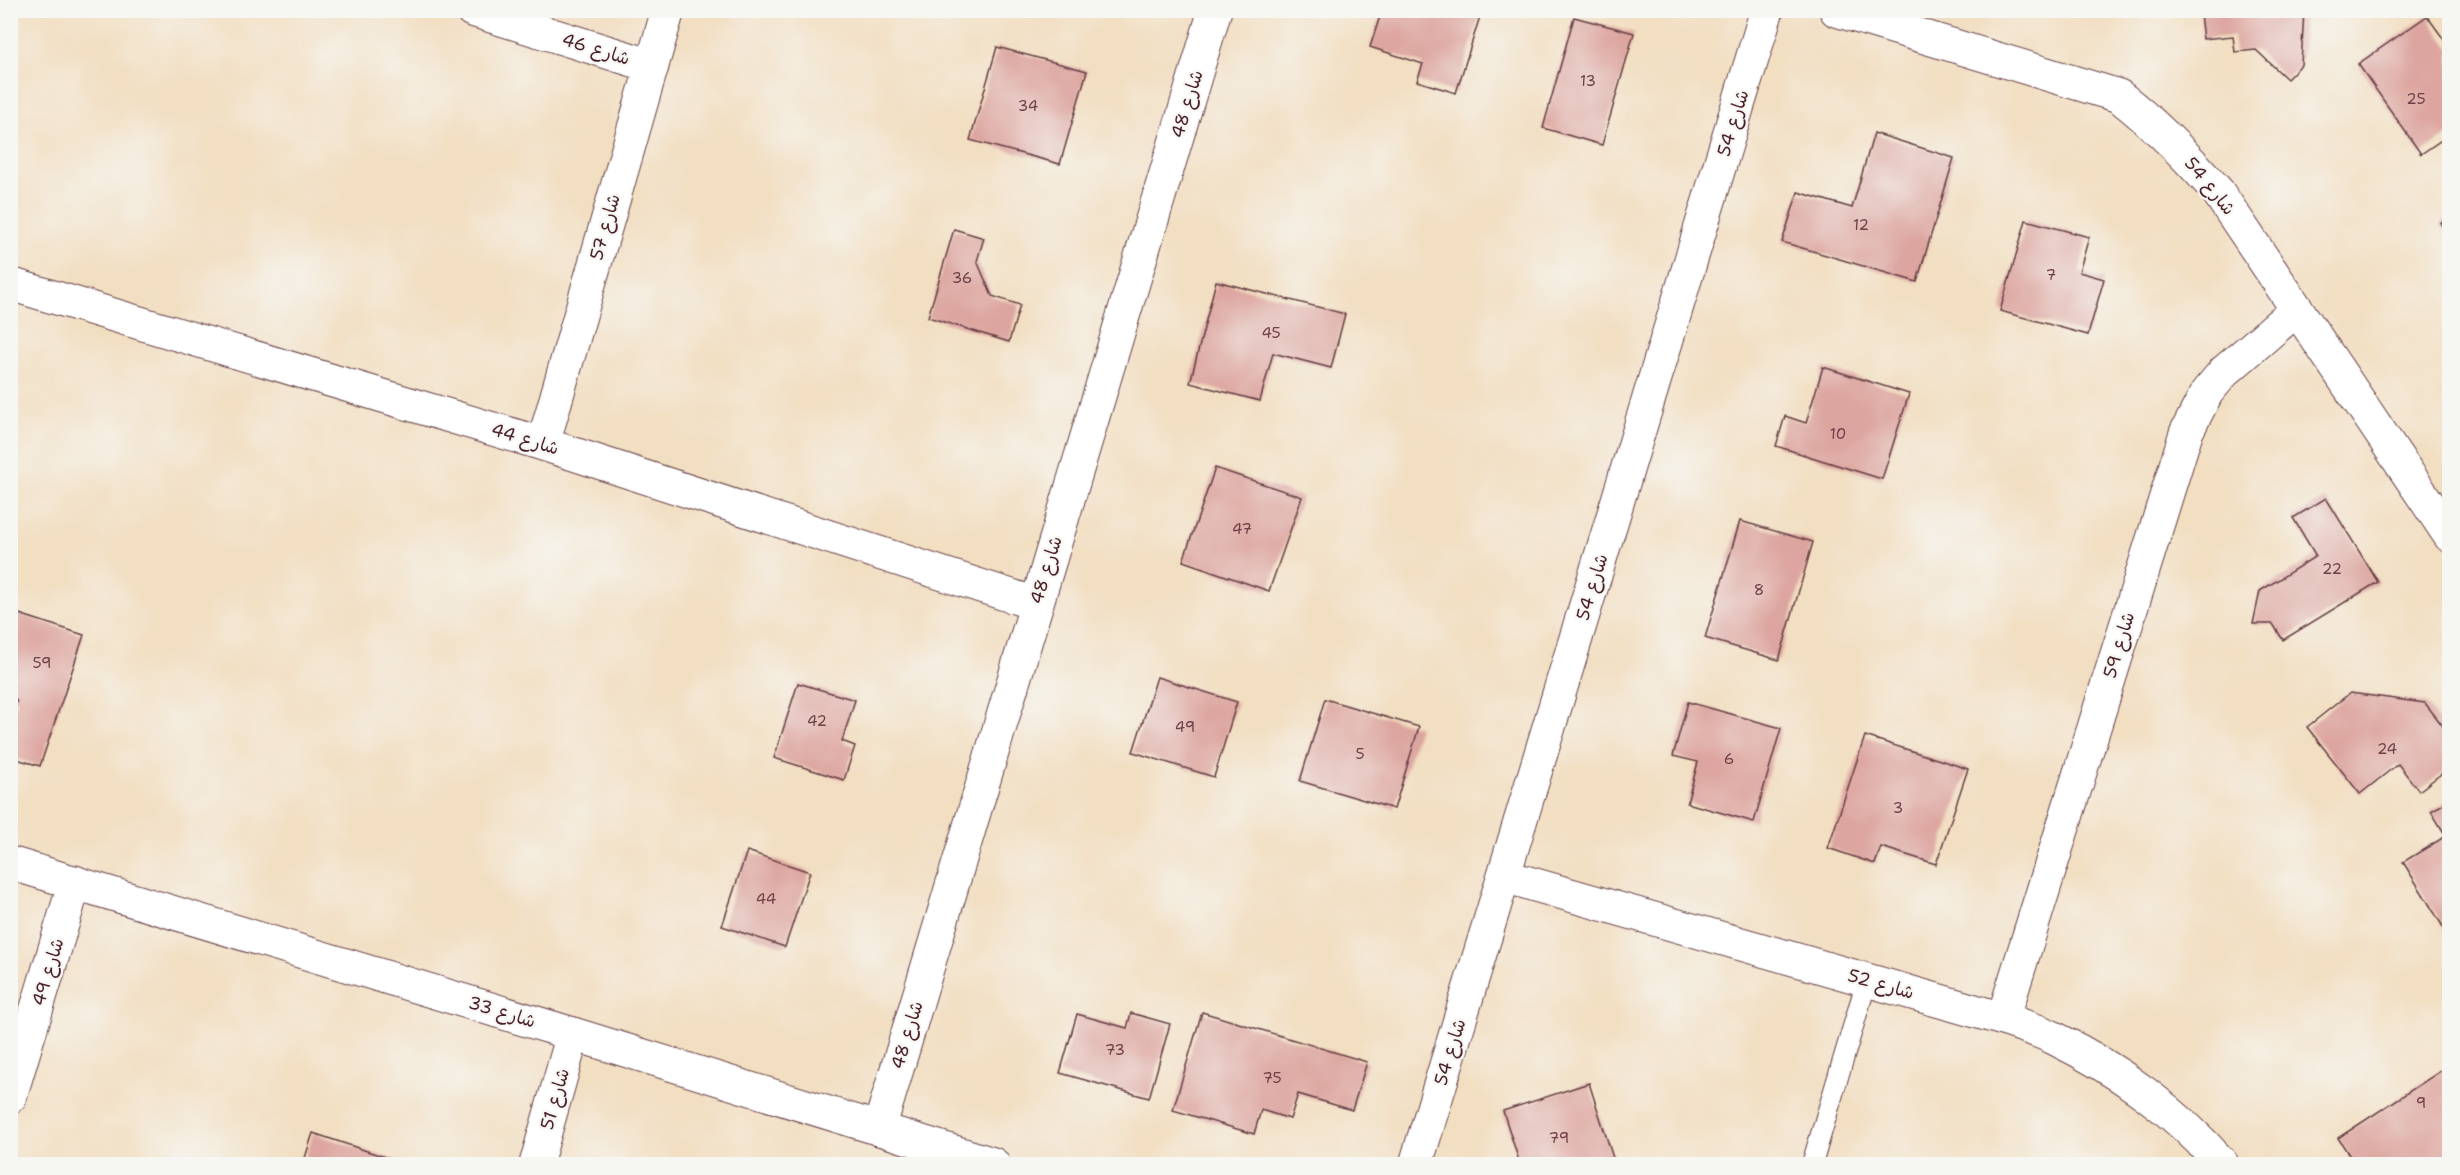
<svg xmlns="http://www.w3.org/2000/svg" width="2460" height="1175" viewBox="0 0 2460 1175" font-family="'Shantell Sans','Playpen Sans Arabic',sans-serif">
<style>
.building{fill:#dda59f}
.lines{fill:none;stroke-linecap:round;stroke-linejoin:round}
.lane-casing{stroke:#633c42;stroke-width:22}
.street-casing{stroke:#633c42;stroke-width:35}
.lane{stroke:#fff;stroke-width:20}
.street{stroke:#fff;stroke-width:33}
.labels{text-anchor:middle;stroke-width:4.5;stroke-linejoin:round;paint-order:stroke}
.number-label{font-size:15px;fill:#6f4048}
.street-label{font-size:18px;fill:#4a1f2b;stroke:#f6f6f2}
</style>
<rect width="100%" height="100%" fill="#f6f6f2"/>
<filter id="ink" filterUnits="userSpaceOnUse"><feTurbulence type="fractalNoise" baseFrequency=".0167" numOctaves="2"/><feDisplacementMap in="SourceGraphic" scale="12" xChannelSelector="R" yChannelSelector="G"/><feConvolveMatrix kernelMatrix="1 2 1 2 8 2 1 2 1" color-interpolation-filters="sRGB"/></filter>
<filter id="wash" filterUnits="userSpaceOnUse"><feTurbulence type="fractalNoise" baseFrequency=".008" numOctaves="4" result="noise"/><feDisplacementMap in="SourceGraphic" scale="24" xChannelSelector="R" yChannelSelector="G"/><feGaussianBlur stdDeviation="1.35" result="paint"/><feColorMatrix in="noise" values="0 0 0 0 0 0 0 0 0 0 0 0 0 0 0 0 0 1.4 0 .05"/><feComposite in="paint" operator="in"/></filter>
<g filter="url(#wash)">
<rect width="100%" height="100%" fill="#f2dec1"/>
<g id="blocks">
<g class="building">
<polygon points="1382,10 1482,10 1456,93 1417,81 1423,64 1370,47"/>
<polygon points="2230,10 2304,10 2301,65 2287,79 2256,50 2235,52 2233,36 2203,39 2200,14"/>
<polygon points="2427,16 2450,48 2450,134 2421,154 2358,64"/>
<polygon points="1574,17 1634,33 1602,145 1543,128"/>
<polygon points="997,47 1087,71 1060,164 970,140"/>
<polygon points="1874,133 1954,158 1917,282 1782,242 1798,192 1852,208"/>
<polygon points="2450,217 2450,238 2440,223"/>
<polygon points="2026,220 2089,237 2079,272 2104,279 2088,335 2000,311"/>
<polygon points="954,229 984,238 977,261 992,296 1020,305 1009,342 928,317"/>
<polygon points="1216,281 1345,314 1331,368 1273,353 1260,401 1190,383"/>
<polygon points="1823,367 1909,394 1882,479 1776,446 1785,416 1806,423"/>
<polygon points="1215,468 1302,497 1269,591 1183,561"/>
<polygon points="2326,498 2378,582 2283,640 2273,624 2253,624 2260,591 2316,556 2293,518"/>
<polygon points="1740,521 1813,542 1779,660 1705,638"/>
<polygon points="10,611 84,635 40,766 10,757 10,724 17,702 10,691"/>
<polygon points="1157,677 1237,702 1214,777 1133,752"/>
<polygon points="798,683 855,700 842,741 855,746 844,780 774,758"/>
<polygon points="2350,693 2425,703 2450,735 2450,767 2419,791 2398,764 2360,794 2307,727"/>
<polygon points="1325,699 1419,727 1394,809 1300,781"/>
<polygon points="1688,702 1781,728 1754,822 1687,803 1698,762 1673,756"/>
<polygon points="1865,736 1968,769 1936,864 1881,847 1875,864 1828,848"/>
<polygon points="2450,800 2450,938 2403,862 2446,836 2431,811"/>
<polygon points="747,851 810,872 785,947 722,926"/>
<polygon points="1202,1012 1367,1062 1352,1110 1298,1094 1290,1119 1261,1110 1254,1134 1173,1110"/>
<polygon points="1131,1013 1170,1024 1149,1098 1060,1073 1077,1014 1127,1028"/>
<polygon points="2448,1066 2450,1164 2355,1164 2338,1138"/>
<polygon points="1589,1083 1615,1164 1520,1164 1503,1111"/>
<polygon points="313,1133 406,1164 303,1164"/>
</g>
</g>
</g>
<g filter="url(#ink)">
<use href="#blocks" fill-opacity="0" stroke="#633c42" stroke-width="1.5"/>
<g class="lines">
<g class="lane-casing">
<polyline id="lane" points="1812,1164 1867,980"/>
</g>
<g class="street-casing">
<g id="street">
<polyline points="472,10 652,66"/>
<path d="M1836,10L2119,96C2156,125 2187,156 2218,192L2450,536"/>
<polyline points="10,284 543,444 1036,604"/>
<polyline points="543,444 668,10"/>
<polyline points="10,863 573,1034 993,1164"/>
<path d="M1504,876L2003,1019C2020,1025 2038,1030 2054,1038C2116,1068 2177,1112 2222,1164"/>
<polyline points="2003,1019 2186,433 2207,392 2224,372 2297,309"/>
<polyline points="10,1097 75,882"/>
<polyline points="879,1129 1215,10"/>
<polyline points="536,1164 573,1034"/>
<polyline points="1416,1164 1767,10"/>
</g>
</g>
<use href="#lane" class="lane"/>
<use href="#street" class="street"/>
</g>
</g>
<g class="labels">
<g class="number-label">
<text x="1588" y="86">13</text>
<text x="2416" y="104">25</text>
<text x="1028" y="111">34</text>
<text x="1861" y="230">12</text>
<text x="2051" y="280">7</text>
<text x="962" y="283">36</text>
<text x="1271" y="338">45</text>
<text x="1838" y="439">10</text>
<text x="1242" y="534">47</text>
<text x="2332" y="574">22</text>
<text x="1759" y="595">8</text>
<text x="42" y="668">59</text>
<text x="817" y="726">42</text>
<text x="1185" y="732">49</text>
<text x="2387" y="754">24</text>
<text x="1360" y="759">5</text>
<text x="1729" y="764">6</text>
<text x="1898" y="813">3</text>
<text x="766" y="904">44</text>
<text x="1115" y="1055">73</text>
<text x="1272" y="1083">75</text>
<text x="2421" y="1108">9</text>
<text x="1559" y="1143">79</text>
</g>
<g class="street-label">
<text transform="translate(596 49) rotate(17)" y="6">شارع 46</text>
<text transform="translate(1187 104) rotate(-73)" y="6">شارع 48</text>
<text transform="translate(1733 123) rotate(-73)" y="6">شارع 54</text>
<text transform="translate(2210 186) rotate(51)" y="6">شارع 54</text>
<text transform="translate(605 227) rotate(-74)" y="6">شارع 57</text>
<text transform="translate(525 439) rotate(17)" y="6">شارع 44</text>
<text transform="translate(1046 570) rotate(-73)" y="6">شارع 48</text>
<text transform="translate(1592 587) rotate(-73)" y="6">شارع 54</text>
<text transform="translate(2119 645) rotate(-73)" y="6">شارع 59</text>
<text transform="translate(48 972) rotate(-73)" y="6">شارع 49</text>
<text transform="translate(1881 984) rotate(16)" y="6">شارع 52</text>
<text transform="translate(502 1012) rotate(17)" y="6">شارع 33</text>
<text transform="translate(907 1035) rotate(-73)" y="6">شارع 48</text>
<text transform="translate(1450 1052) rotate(-73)" y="6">شارع 54</text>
<text transform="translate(555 1099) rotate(-74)" y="6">شارع 51</text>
</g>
</g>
<rect width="2460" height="1175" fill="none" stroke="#f6f6f2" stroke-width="36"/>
</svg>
